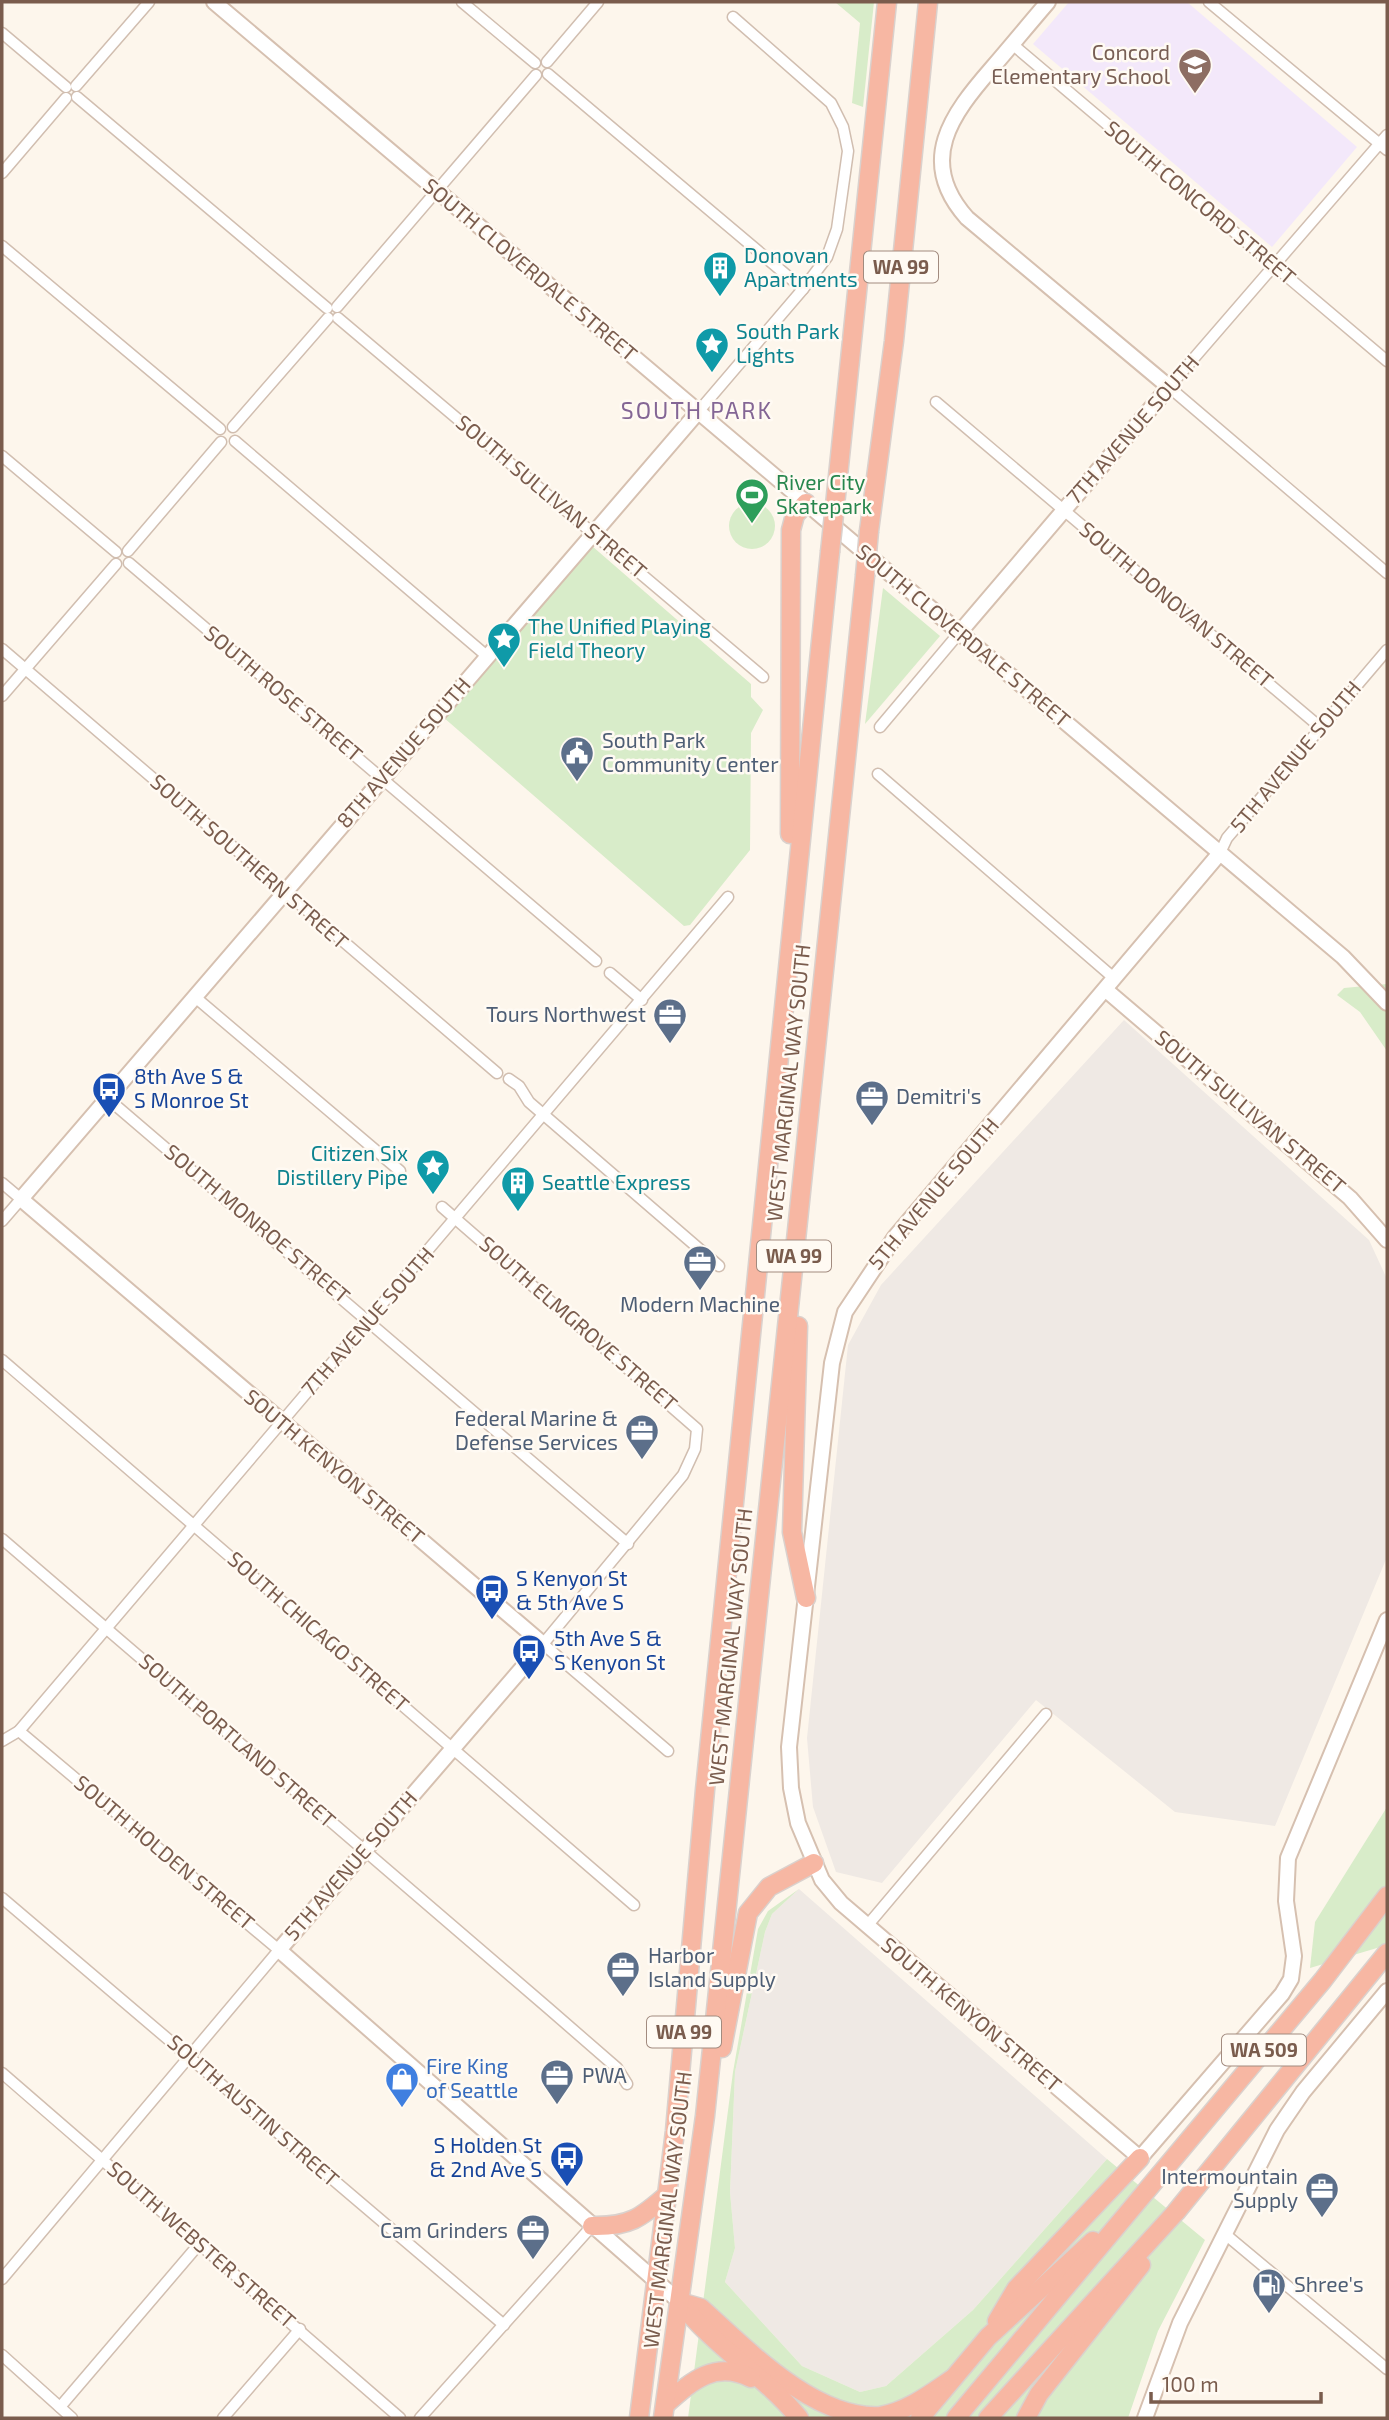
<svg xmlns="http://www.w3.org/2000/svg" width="1389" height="2420" viewBox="0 0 1389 2420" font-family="'Exo 2',sans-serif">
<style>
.industrial{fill:#efe9e4}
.education{fill:#f3e8fa}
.green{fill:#d8ecc9}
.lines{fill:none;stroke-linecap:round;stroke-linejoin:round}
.street-casing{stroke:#d1beb0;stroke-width:13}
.secondary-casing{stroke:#d6c0b0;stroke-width:18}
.highway-casing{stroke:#dad1cd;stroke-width:21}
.street{stroke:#fff;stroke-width:10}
.secondary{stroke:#fff;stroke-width:14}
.highway{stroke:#f7b7a3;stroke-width:18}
.highway-bridge-casing{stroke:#dad1cd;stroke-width:21;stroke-linecap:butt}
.highway-bridge{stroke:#f7b7a3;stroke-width:18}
.labels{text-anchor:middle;stroke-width:5;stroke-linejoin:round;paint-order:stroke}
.shield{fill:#fffaf3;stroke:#a28b7f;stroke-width:2}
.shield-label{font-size:19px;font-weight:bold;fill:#7a5c4d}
.education-label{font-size:21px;fill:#785e54;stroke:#fffaf3;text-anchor:end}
.street-label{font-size:21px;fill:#7a5c4d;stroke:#fffaf3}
.culture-label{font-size:21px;fill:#0d838f;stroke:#fffaf3;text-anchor:start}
.leisure-label{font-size:21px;fill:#27864d;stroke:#fffaf3;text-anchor:start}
.service-label{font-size:21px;fill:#4e5e75;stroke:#fffaf3;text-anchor:start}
.transit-label{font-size:21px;fill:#164399;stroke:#fffaf3;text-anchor:start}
.shop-label{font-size:21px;fill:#366cbe;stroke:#fffaf3;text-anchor:start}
.neighbourhood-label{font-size:23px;letter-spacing:2px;fill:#846695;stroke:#fffaf3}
</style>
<rect width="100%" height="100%" fill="#fdf6ec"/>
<g class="industrial">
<polygon points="1124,1020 1369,1240 1387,1279 1387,1557 1275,1826 1175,1812 1036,1700 882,1883 836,1872 813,1807 807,1738 848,1345 881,1285"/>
<polygon points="799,1889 1107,2159 973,2310 886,2386 860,2392 802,2366 725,2282 735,2248 730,2192 735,2072 765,1932 772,1914"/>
</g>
<polygon class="education" points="1069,2 1187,2 1357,147 1272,247 1033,44"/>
<g class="green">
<polygon points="835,2 874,2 863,107 852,103 860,23"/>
<circle cx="752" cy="526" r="23"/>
<polygon points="592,546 751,684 751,697 763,710 751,733 750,850 690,925 684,926 443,717"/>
<polygon points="883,588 940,636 865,724"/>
<polygon points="1387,984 1387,1051 1360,1012 1337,995 1344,988"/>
<polygon points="1387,1807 1387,1945 1310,1968 1315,1922"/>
<polygon points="799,1889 772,1914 765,1932 735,2072 730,2192 735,2248 725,2282 802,2366 860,2392 886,2386 973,2310 1107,2159 1205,2240 1158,2331 1128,2418 688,2418 733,2072 758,1929 768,1911"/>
</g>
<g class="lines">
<g class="street-casing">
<g id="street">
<polyline points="462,2 535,63"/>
<polyline points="1209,2 1387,150"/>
<polyline points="2,33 66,87"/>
<polyline points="1012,44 1387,361"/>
<polyline points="547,62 598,2"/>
<polyline points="548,74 803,289"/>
<polyline points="76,86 149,2"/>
<polyline points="77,97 327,308"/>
<polyline points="1387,135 1169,387 1387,573"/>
<polyline points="2,173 66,98"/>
<polyline points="2,246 220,429"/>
<polyline points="337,307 536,75"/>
<polyline points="338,318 763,677"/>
<polyline points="936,402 1320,727"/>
<polyline points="698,412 803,289 827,257 837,229 848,151 843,127 831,103 733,17"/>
<polyline points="233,427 328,318"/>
<polyline points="235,441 488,657"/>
<polyline points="2,456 116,552"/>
<polyline points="128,551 221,442"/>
<polyline points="129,563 596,961"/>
<polyline points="2,649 497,1073"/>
<polyline points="2,696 116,564"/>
<polyline points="880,727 960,632"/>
<polyline points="878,774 1115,979"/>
<polyline points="1220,853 1227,838 1387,650"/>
<polyline points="610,973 642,1000"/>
<polyline points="195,997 400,1171"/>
<polyline points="509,1079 519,1086 529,1102 719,1266"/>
<polyline points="107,1098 628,1544"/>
<polyline points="2,1183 21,1199 2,1221"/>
<polyline points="442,1207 697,1429 695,1449 683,1475 543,1644 668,1751"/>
<polyline points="2,1360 634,1905"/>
<polyline points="2,1539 548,2008 617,2068 627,2084"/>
<polyline points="2,1741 19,1731 728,897"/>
<polyline points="2,1898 504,2325"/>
<polyline points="867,1926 1046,1714"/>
<polyline points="2,2073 400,2418"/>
<polyline points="1225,2234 1387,2369"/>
<polyline points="2,2279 279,1950 19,1731"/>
<polyline points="2,2355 72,2418"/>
<polyline points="60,2407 200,2243"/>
<polyline points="223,2418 300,2329"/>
<polyline points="420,2418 592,2226"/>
</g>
</g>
<g class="secondary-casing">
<g id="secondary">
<polyline points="214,2 1343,957 1387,1003"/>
<path d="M960,632L1169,387L967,218C916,161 952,114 992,68C1011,46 1029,24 1048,2"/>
<polyline points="1220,853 895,1237 845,1312 832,1363 789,1747 791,1788 798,1823 822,1880 841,1903 1140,2158 1282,1994 1291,1979 1294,1956 1286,1901 1288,1858 1387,1620"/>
<polyline points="1106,990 1350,1198 1387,1240"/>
<polyline points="680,2302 279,1950 543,1644 21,1199 698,412"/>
<polyline points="1145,2418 1180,2323 1277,2130 1303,2092 1387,1991"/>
</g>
</g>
<g class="highway-casing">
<g id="highway">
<polyline points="835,505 887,2"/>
<polyline points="869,531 894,341 928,2"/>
<polyline points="790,834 791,530 795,515 806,503"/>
<polyline points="798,1326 792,1532 806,1598"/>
<polyline points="722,2048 748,1913 769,1887 814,1863"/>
<path d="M592,2226C629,2227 641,2218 668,2194"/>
<path d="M680,2302L701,2308C746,2348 814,2420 880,2416C908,2411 930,2394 952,2379"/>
<path d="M680,2302C714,2347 764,2375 799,2418"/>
<polyline points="997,2321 1016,2289 1140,2158"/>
<path d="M666,2404C692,2381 715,2360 751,2378"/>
<polyline points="639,2418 675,2131 705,1790 830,552"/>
<polyline points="663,2418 705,2116 865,576"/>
<polyline points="920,2418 988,2337 1093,2241"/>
<polyline points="956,2418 1323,1980 1387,1896"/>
<polyline points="988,2418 1176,2212 1387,1953"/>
<polyline points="1026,2418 1039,2394 1141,2265"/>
</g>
</g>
<use href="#street" class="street"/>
<use href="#secondary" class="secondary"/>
<use href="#highway" class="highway"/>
<g class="highway-bridge-casing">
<g id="highway-bridge">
<polyline points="830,552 835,505"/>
<polyline points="865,576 869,531"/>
</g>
</g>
<use href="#highway-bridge" class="highway-bridge"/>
</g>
<defs>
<g id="school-pin" transform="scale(1.75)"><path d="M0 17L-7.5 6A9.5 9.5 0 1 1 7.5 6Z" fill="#8d6e63" stroke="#fffaf3"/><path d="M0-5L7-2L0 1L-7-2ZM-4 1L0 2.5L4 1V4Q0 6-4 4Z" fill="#fff"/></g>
<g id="building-pin" transform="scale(1.75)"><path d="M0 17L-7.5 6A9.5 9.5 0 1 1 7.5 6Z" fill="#0f9aa8" stroke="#fffaf3"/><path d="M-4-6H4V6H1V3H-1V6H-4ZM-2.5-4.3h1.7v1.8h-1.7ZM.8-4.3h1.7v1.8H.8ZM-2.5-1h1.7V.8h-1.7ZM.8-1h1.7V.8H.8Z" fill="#fff"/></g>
<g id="sight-pin" transform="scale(1.75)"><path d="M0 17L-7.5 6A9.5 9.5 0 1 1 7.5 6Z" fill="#0f9aa8" stroke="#fffaf3"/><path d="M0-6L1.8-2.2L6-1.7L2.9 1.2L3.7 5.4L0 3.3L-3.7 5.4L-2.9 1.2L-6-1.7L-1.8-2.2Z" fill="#fff"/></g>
<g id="stadium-pin" transform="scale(1.75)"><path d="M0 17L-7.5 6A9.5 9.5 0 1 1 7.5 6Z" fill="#2e9e5b" stroke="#fffaf3"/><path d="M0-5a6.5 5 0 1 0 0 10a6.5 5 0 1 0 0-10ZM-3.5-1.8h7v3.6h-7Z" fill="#fff"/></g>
<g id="civic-pin" transform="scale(1.75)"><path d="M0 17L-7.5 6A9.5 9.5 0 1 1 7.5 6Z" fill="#5c6f8a" stroke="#fffaf3"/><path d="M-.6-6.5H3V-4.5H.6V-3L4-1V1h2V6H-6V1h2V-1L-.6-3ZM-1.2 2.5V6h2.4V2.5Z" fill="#fff"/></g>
<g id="office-pin" transform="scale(1.75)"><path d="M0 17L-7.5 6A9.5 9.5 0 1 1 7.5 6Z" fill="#5c6f8a" stroke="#fffaf3"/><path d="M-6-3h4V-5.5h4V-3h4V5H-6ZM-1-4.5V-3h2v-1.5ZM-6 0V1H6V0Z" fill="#fff"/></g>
<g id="bus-pin" transform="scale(1.75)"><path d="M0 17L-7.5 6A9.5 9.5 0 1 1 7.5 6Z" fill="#1a4fb4" stroke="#fffaf3"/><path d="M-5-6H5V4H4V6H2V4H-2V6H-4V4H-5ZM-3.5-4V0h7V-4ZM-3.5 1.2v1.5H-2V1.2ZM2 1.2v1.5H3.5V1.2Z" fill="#fff"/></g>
<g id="shop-pin" transform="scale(1.75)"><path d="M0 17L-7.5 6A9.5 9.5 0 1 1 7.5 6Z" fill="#3f7fe0" stroke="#fffaf3"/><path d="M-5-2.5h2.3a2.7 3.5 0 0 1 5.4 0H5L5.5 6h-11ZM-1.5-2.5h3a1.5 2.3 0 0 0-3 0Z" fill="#fff"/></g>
<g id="fuel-pin" transform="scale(1.75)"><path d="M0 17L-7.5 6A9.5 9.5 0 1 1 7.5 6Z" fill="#5c6f8a" stroke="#fffaf3"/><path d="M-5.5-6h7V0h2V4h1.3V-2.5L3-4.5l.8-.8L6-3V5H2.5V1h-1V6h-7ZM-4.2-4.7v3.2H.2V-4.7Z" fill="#fff"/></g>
</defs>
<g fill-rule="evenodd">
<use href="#school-pin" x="1195" y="65"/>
<use href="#building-pin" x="720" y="268"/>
<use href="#sight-pin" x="712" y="344"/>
<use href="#stadium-pin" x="752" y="495"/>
<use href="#sight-pin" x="504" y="639"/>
<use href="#civic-pin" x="577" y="753"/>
<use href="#office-pin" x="670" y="1015"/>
<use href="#bus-pin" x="109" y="1089"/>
<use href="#office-pin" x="872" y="1097"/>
<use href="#sight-pin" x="433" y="1166"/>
<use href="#building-pin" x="518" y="1183"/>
<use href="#office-pin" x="700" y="1262"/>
<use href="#office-pin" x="642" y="1431"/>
<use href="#bus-pin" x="492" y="1591"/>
<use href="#bus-pin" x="529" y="1651"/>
<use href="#office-pin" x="623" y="1968"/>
<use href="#office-pin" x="557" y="2076"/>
<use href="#shop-pin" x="402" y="2079"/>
<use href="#bus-pin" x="567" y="2158"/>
<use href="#office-pin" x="1322" y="2189"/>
<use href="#office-pin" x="533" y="2231"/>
<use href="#fuel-pin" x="1269" y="2285"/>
</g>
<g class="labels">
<g class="shield">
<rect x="864" y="251.5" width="74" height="31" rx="5"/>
<rect x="757" y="1240.5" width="74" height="31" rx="5"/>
<rect x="647" y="2016.5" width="74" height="31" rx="5"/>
<rect x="1222" y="2034.5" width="84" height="31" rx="5"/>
</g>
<g class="shield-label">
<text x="901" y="274">WA 99</text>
<text x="794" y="1263">WA 99</text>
<text x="684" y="2039">WA 99</text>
<text x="1264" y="2057">WA 509</text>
</g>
<g class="education-label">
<text x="1170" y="60">Concord<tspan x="1170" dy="24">Elementary School</tspan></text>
</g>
<g class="street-label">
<text transform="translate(1200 203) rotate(40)" y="7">SOUTH CONCORD STREET</text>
<text transform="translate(530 270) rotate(40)" y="7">SOUTH CLOVERDALE STREET</text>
<text transform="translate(1133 430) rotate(-49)" y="7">7TH AVENUE SOUTH</text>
<text transform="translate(551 497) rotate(40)" y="7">SOUTH SULLIVAN STREET</text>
<text transform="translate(1176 605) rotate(40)" y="7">SOUTH DONOVAN STREET</text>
<text transform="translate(963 636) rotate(40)" y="7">SOUTH CLOVERDALE STREET</text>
<text transform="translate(283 694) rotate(40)" y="7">SOUTH ROSE STREET</text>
<text transform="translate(404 753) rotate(-49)" y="7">8TH AVENUE SOUTH</text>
<text transform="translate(1296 757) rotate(-50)" y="7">5TH AVENUE SOUTH</text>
<text transform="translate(249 862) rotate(41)" y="7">SOUTH SOUTHERN STREET</text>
<text transform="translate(789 1083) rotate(-84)" y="7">WEST MARGINAL WAY SOUTH</text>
<text transform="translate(1250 1112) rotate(40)" y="7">SOUTH SULLIVAN STREET</text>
<text transform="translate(934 1194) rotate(-50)" y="7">5TH AVENUE SOUTH</text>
<text transform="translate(257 1224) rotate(40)" y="7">SOUTH MONROE STREET</text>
<text transform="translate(368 1322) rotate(-49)" y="7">7TH AVENUE SOUTH</text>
<text transform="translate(578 1324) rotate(41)" y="7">SOUTH ELMGROVE STREET</text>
<text transform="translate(334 1467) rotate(40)" y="7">SOUTH KENYON STREET</text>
<text transform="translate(318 1632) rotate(41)" y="7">SOUTH CHICAGO STREET</text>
<text transform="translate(731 1647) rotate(-84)" y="7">WEST MARGINAL WAY SOUTH</text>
<text transform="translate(237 1741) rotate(41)" y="7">SOUTH PORTLAND STREET</text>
<text transform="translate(164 1853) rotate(40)" y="7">SOUTH HOLDEN STREET</text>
<text transform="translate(351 1866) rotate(-49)" y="7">5TH AVENUE SOUTH</text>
<text transform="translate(971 2015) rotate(40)" y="7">SOUTH KENYON STREET</text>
<text transform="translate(253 2111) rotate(41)" y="7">SOUTH AUSTIN STREET</text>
<text transform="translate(668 2210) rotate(-83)" y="7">WEST MARGINAL WAY SOUTH</text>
<text transform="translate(201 2245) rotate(41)" y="7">SOUTH WEBSTER STREET</text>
</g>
<g class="culture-label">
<text x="744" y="263">Donovan<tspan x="744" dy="24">Apartments</tspan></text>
<text x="736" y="339">South Park<tspan x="736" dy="24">Lights</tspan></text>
<text x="528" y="634">The Unified Playing<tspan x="528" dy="24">Field Theory</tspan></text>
<text x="408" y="1161" text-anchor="end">Citizen Six<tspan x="408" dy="24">Distillery Pipe</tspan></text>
<text x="542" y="1190">Seattle Express</text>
</g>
<g class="leisure-label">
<text x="776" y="490">River City<tspan x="776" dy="24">Skatepark</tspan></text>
</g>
<g class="service-label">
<text x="602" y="748">South Park<tspan x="602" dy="24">Community Center</tspan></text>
<text x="646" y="1022" text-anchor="end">Tours Northwest</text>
<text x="896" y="1104">Demitri's</text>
<text x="700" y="1312" text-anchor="middle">Modern Machine</text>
<text x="618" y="1426" text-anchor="end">Federal Marine &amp;<tspan x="618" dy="24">Defense Services</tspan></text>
<text x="648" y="1963">Harbor<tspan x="648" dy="24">Island Supply</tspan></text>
<text x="582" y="2083">PWA</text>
<text x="1298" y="2184" text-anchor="end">Intermountain<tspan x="1298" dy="24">Supply</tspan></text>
<text x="508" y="2238" text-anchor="end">Cam Grinders</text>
<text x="1294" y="2292">Shree's</text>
</g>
<g class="transit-label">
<text x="134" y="1084">8th Ave S &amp;<tspan x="134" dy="24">S Monroe St</tspan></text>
<text x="516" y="1586">S Kenyon St<tspan x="516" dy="24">&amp; 5th Ave S</tspan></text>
<text x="554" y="1646">5th Ave S &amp;<tspan x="554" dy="24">S Kenyon St</tspan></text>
<text x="542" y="2153" text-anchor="end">S Holden St<tspan x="542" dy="24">&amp; 2nd Ave S</tspan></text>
</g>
<g class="shop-label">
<text x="426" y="2074">Fire King<tspan x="426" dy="24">of Seattle</tspan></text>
</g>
<g class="neighbourhood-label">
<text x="697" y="419">SOUTH PARK</text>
</g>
</g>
<rect width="1389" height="2420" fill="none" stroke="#7a5c4d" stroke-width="7"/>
<path d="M1151 2392v10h170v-10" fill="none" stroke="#7a5c4d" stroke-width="3.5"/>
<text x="1162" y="2392" font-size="21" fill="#7a5c4d" stroke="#fffaf3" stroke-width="5" paint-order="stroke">100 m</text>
</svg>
